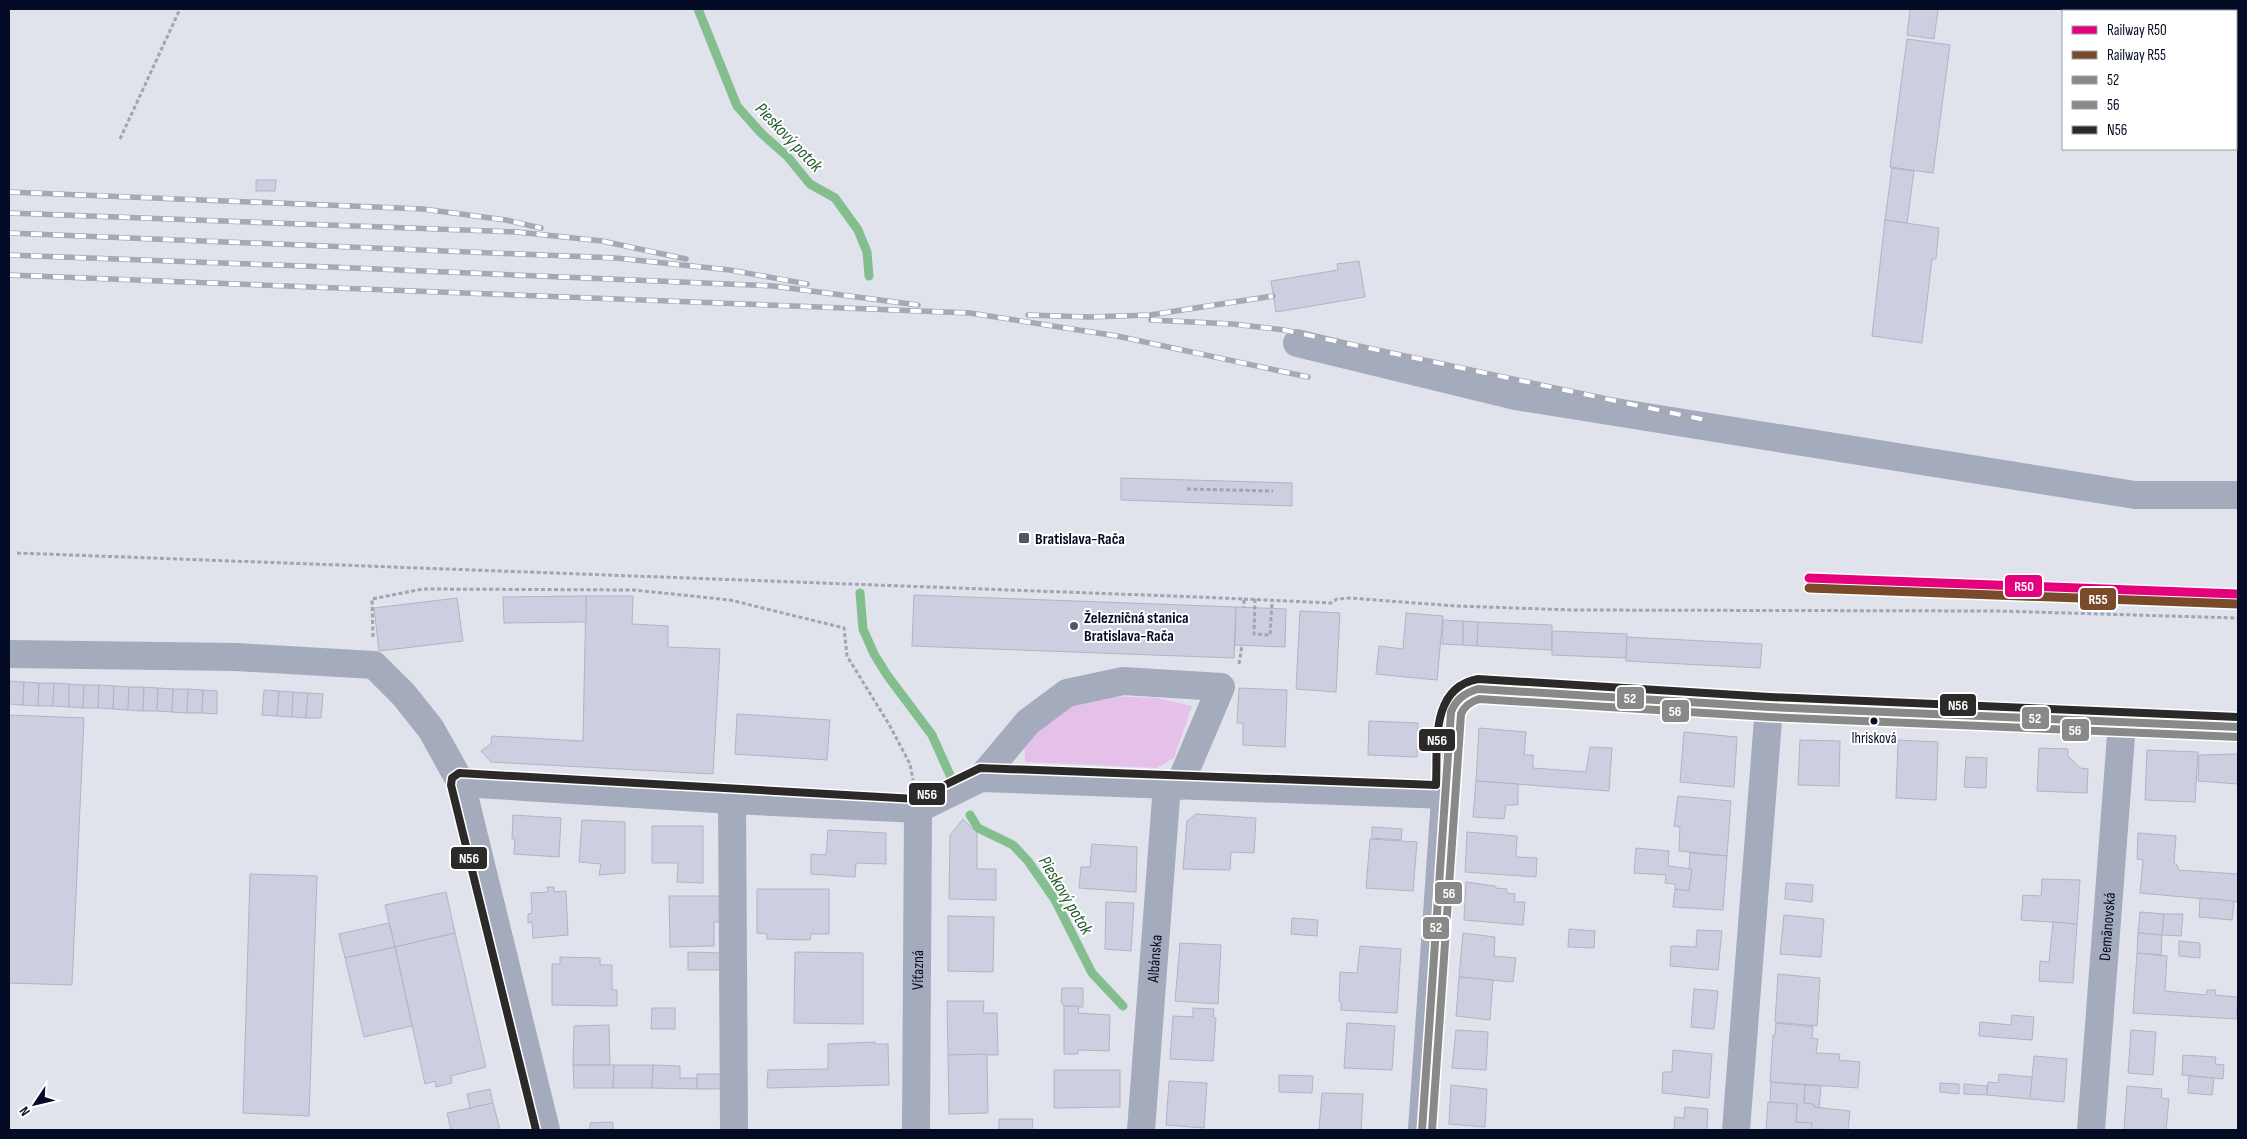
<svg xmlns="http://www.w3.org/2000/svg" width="2247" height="1139" viewBox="0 0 2247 1139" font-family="'Sofia Sans Condensed',sans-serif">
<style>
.green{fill:#e5c1ea}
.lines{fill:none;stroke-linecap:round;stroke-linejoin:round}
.stream{stroke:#83bf8e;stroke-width:9}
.building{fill:#cdcee0;stroke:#b2b3c4}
.path{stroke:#a0a5b2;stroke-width:3;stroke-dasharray:4 2.5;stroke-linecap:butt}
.minor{stroke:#a4abbc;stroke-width:28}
.rail-casing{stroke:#a4a9b5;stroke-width:5.5}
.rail{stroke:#fff;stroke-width:4;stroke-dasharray:11;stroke-linecap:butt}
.bus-1-casing{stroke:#fff;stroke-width:11}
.bus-2-casing{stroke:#fff;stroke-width:11}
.bus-3-casing{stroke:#fff;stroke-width:11}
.bus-1{stroke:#898989;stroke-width:8}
.bus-2{stroke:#898989;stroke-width:8}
.bus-3{stroke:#2b2a29;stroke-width:8}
.rail-1-casing{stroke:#fff;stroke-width:12}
.rail-2-casing{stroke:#fff;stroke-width:12}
.rail-1{stroke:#e5007d;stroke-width:9}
.rail-2{stroke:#7a4b2a;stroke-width:9}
.poi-dot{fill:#51576b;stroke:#fff;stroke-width:2}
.bus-dot{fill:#040b25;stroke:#fff;stroke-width:2}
.labels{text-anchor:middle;stroke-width:4;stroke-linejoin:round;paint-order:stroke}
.bus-label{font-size:15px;fill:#040b25;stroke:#fff}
.poi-label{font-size:16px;font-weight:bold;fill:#040b25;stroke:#fff;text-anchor:start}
.street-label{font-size:16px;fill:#040b25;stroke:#fff}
.water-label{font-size:18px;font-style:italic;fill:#235d2c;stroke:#fff}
.line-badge{stroke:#fff;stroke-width:2}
.badge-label{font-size:14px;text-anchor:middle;font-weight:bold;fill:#fff}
</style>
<rect width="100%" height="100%" fill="#e0e3ec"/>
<polygon class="green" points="1110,696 1157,698 1192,706 1174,758 1157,768 1025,762 1024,739 1071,701"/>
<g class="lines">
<g class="stream">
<polyline points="698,9 737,106 761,133 787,156 810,184 835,198 858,230 867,252 869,276"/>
<polyline points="860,593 863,629 874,654 887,675 932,735 954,784"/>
<polyline points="970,815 978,828 1013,845 1028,861 1055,900 1092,973 1123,1006"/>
</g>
</g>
<g class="building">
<polygon points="1910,9 1938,9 1934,39 1907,35"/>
<polygon points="1907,39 1950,45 1933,173 1890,167"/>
<polygon points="1892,168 1914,171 1907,223 1885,220"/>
<polygon points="256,180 276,180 275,191 256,191"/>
<polygon points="1885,220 1939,228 1936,259 1932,259 1922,343 1872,336"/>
<polygon points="1359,261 1365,297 1276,312 1271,281 1338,270 1337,264"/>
<polygon points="1121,478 1292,483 1292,506 1121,500"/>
<polygon points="914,595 1236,607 1234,658 912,646"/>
<polygon points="586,596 633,596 632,624 668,626 668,647 720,649 713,774 491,762 481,751 491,744 492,736 583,741"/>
<polygon points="586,596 586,622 504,623 503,597"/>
<polygon points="457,598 463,641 379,651 374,608"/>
<polygon points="1236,607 1286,609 1285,647 1235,645"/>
<polygon points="1300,611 1340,613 1336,692 1296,689"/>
<polygon points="1406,613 1443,616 1437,680 1376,674 1379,646 1403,649"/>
<polygon points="1443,620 1463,621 1463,645 1442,644"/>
<polygon points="1463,621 1478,622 1477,646 1463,645"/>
<polygon points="1478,622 1552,625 1552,650 1477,646"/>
<polygon points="1552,631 1627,634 1626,658 1552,655"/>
<polygon points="1627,637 1762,644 1760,668 1626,661"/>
<polygon points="9,681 24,682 23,705 9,704"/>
<polygon points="24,682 39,683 38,706 23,705"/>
<polygon points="39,683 54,683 53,706 38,706"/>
<polygon points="54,683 69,684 69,707 53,706"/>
<polygon points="69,684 84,685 83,708 69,707"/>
<polygon points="84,685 99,685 98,708 83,708"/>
<polygon points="99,685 114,686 113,709 98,708"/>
<polygon points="114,686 129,687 128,710 113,709"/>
<polygon points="129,687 144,687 143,711 128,710"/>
<polygon points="144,687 158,688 157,711 143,711"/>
<polygon points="158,688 173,689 172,712 157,711"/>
<polygon points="1239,688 1287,690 1285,747 1243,745 1243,723 1237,723"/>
<polygon points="173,689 188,689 187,713 172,712"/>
<polygon points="188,689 203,690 202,713 187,713"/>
<polygon points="203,690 217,691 217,714 202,713"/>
<polygon points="264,690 279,691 277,716 262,715"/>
<polygon points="279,691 293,692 292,717 277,716"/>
<polygon points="293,692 308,693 306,718 292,717"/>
<polygon points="308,693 323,694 321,718 306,718"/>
<polygon points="737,714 830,720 827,760 735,754"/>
<polygon points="9,715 84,718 72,985 9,983"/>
<polygon points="1369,721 1418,723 1417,757 1368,755"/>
<polygon points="1479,728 1526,732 1524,755 1533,755 1533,768 1586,772 1590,747 1612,748 1609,791 1476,781"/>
<polygon points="1684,732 1737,737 1734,787 1680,782"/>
<polygon points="1800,740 1840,741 1839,786 1798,785"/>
<polygon points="1898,740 1938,742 1936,800 1896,798"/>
<polygon points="2039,748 2068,749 2068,756 2080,768 2088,769 2087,793 2037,791"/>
<polygon points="2147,750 2198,752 2195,802 2145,800"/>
<polygon points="2238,754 2238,784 2198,781 2199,755"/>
<polygon points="1966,757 1987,758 1986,788 1964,787"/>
<polygon points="1476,781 1518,784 1518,805 1506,805 1504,819 1473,817"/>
<polygon points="1678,796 1731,801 1727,856 1679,851 1680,827 1674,826"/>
<polygon points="1196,814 1256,818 1254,853 1231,852 1230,870 1183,869 1187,821"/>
<polygon points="513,815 561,818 559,857 514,854 515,839 512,839"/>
<polygon points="963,819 977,833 977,869 996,869 996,900 949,899 950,835"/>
<polygon points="582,820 625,822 625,873 599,875 601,864 579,862"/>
<polygon points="652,826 703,826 703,883 677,882 678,863 652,863"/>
<polygon points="1372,827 1402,829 1401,840 1372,838"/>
<polygon points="828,830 886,833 886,864 856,863 855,877 811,874 811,854 826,855"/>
<polygon points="1467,832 1517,836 1516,857 1537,858 1536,877 1465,872"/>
<polygon points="2138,833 2176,836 2174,863 2177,865 2179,870 2238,874 2238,902 2140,893 2143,860 2137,859"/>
<polygon points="1370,839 1417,842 1413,891 1366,888"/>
<polygon points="1092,844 1137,847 1136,892 1079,888 1081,867 1090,867"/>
<polygon points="1636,848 1669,851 1668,866 1692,869 1689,891 1675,889 1675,884 1665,883 1666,875 1634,873"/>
<polygon points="1690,853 1727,856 1723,910 1673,907 1675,889 1689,891 1692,869 1689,869"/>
<polygon points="250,874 317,876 309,1116 243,1113"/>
<polygon points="2042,879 2080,880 2077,924 2021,920 2023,895 2041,896"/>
<polygon points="1466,882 1495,886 1495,888 1507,889 1507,893 1515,894 1514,902 1525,902 1523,925 1464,920"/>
<polygon points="1786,883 1813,885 1812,902 1785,899"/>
<polygon points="547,887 554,887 554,892 566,891 568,935 533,938 532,922 528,923 528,914 532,913 531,893 548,892"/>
<polygon points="757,889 829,889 829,934 811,934 810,940 767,939 767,934 757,933"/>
<polygon points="446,892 455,933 395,947 385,905"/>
<polygon points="669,896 720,896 721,922 714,922 714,946 670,947"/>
<polygon points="2200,898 2234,901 2232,920 2199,917"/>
<polygon points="1106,902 1134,903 1131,951 1105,949"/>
<polygon points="2140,912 2164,914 2162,935 2138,933"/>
<polygon points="2164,914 2183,914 2181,936 2162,935"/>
<polygon points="1784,915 1824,919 1821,957 1780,954"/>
<polygon points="948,916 994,917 993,972 948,971"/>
<polygon points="1292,918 1318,920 1317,936 1291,934"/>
<polygon points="2053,922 2077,924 2073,983 2039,981 2040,961 2049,962"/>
<polygon points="389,923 395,947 345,958 339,934"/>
<polygon points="1569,929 1595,931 1594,948 1568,947"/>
<polygon points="1697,930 1722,931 1718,970 1670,966 1671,946 1696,947"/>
<polygon points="455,933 486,1067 451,1076 452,1083 436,1087 435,1081 425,1084 395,947"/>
<polygon points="1463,933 1495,937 1494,956 1516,958 1513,982 1459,977"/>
<polygon points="2138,933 2162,935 2161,955 2137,953"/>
<polygon points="2179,941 2200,943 2200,958 2179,956"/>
<polygon points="1180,943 1221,945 1218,1004 1175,1001"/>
<polygon points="1360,946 1401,949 1397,1013 1341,1010 1341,1002 1339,1001 1340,972 1357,973"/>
<polygon points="395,947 412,1026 364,1037 345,958"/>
<polygon points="688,952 721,953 721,970 688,970"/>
<polygon points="795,952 863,953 863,1024 794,1023"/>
<polygon points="2137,953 2167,956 2165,991 2206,995 2207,990 2216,990 2215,995 2238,997 2236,1019 2133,1013"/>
<polygon points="560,957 600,958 600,965 612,965 612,990 617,990 617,1006 552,1005 552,964 560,964"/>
<polygon points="1778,974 1820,978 1817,1026 1775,1022"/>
<polygon points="1459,977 1493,980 1490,1020 1456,1016"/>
<polygon points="1062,988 1083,988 1083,1007 1064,1006 1061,1002"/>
<polygon points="1694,989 1718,991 1714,1029 1691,1027"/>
<polygon points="947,1001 984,1001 983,1013 997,1013 998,1055 948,1055"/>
<polygon points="1064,1006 1079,1006 1078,1013 1110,1015 1109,1051 1078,1050 1078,1054 1064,1054"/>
<polygon points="652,1008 675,1008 675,1029 651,1029"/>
<polygon points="1193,1008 1214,1009 1213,1017 1216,1018 1213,1061 1170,1059 1173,1016 1193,1017"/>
<polygon points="2012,1015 2034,1017 2032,1040 1979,1036 1980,1022 2011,1025"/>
<polygon points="1347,1023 1395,1026 1392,1070 1344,1068"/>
<polygon points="1776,1023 1813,1027 1812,1038 1818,1039 1816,1053 1840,1054 1839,1060 1860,1062 1858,1088 1770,1082 1773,1035 1775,1035"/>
<polygon points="609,1025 610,1065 573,1065 574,1026"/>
<polygon points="1456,1030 1488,1032 1486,1070 1452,1068"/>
<polygon points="2131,1030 2156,1032 2153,1075 2128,1073"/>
<polygon points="875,1042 875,1044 888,1044 889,1085 767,1088 768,1070 828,1069 828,1044"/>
<polygon points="1673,1050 1712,1054 1709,1098 1662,1093 1663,1072 1672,1072"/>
<polygon points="987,1054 988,1113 949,1114 948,1055"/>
<polygon points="2183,1055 2216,1057 2215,1064 2224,1065 2223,1079 2182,1075"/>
<polygon points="2034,1056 2067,1059 2064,1102 2030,1099"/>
<polygon points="573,1065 614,1065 613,1088 574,1088"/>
<polygon points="614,1065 653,1065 652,1088 613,1088"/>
<polygon points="653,1065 680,1066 680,1078 697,1078 697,1089 652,1088"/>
<polygon points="1054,1070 1120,1070 1120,1107 1054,1108"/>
<rect x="697" y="1074" width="25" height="15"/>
<polygon points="1999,1074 2032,1077 2030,1099 1987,1095 1988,1082 1998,1083"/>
<polygon points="1279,1075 1313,1076 1312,1093 1279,1092"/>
<polygon points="2189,1076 2214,1078 2212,1095 2188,1093"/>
<polygon points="1169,1081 1207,1083 1204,1128 1166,1125"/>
<polygon points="1771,1082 1805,1085 1804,1103 1814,1104 1814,1107 1850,1111 1848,1130 1811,1129 1812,1123 1796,1122 1797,1104 1770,1102"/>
<polygon points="1940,1083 1959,1084 1959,1094 1940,1092"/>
<polygon points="1964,1084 1987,1086 1987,1095 1964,1094"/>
<polygon points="1451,1085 1487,1089 1485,1127 1449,1124"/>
<polygon points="1805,1085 1821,1086 1819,1108 1814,1107 1814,1104 1804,1103"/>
<polygon points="2127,1086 2162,1089 2161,1098 2169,1099 2166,1130 2124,1130"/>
<polygon points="490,1089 493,1103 470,1108 467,1094"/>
<polygon points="1322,1093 1363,1094 1361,1130 1319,1130"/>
<polygon points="1768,1102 1797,1104 1796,1122 1812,1123 1811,1130 1766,1130"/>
<polygon points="493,1103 500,1130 451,1130 447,1113"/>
<polygon points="1685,1107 1708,1109 1707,1130 1674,1130 1675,1117 1684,1118"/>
<polygon points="999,1119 1033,1119 1032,1130 999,1130"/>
<polygon points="613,1122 613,1130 590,1130 590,1123"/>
</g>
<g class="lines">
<g class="path">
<polyline points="120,139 180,9"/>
<polyline points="1187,489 1273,491"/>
<polyline points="17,553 1198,597 1244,599 1244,607"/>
<polyline points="1244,599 1331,603 1337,599 1350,598 1456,606 1573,610 1997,611 2238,618"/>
<polyline points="1255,599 1254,634 1270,635 1272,604"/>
<polyline points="373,637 372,599 423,589 634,590 730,600 844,628 847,656 890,726 910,764 913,780"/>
<polyline points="1239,664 1242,645"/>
</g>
<g class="minor">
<polyline points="1297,343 1515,396 2135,495 2238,495"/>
<polyline points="9,654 236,657 374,665 404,695 431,729 461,783 546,1130"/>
<polyline points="981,778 1028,722 1067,693 1123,681 1221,687 1179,786"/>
<polyline points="461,783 732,800 918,809 981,778 1446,795"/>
<polyline points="732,800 734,1130"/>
<path id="s1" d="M916,1130L918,809"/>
<path id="s2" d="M1141,1130L1167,785"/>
<path d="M1422,1130L1451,712C1455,699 1465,692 1478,689L1769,707L2238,727"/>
<polyline points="1736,1130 1769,707"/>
<path id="s3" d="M2091,1130L2122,723"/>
</g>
<g class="rail-casing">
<g id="rail">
<polyline points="9,192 423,209 506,220 541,228"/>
<polyline points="9,213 517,232 602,241 686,259"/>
<polyline points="9,233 616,258 730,270 807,284"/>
<polyline points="9,255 330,267 773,286 918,305"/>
<polyline points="9,275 970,313 1117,336 1308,377"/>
<polyline points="1028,315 1089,317 1150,315 1273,296"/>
<polyline points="1151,320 1233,324 1284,330 1710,421"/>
</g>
</g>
<use href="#rail" class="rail"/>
<g class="bus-1-casing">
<path id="bus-1" d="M1422,1130L1451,712C1456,699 1465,693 1478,689L1769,707L2238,727"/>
</g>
<g class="bus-2-casing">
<path id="bus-2" d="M1432,1130L1461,714C1464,706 1470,702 1479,699L1769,717L2238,737"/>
</g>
<g class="bus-3-casing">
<path id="bus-3" d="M536,1130L451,785L452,778L459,773L916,799L980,768L1436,785C1438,747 1429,688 1478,679L1770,697L2238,717"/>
</g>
<use href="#bus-1" class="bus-1"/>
<use href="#bus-2" class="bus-2"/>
<use href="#bus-3" class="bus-3"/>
<g class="rail-1-casing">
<polyline id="rail-1" points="1809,578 2238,594"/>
</g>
<g class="rail-2-casing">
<polyline id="rail-2" points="1809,588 2238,604"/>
</g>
<use href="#rail-1" class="rail-1"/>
<use href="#rail-2" class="rail-2"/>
</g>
<g class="poi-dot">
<rect x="1018" y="532" width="12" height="12" rx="2.5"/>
<circle cx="1074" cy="626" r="5"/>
</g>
<circle class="bus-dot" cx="1874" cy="721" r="4.5"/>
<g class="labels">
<g class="bus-label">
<text x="1874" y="743">Ihrisková</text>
</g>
<g class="poi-label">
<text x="1035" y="544">Bratislava-Rača</text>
<text x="1084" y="623">Železničná stanica<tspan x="1084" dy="18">Bratislava-Rača</tspan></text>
</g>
<g class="street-label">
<text dy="6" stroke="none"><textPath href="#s3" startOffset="204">Demänovská</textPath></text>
<text dy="6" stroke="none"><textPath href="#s2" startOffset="172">Albánska</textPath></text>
<text dy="6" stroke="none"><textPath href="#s1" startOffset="160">Víťazná</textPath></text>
</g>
<g class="water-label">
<text transform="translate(789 137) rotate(46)" y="6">Pieskový potok</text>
<text transform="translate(1066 895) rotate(59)" y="6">Pieskový potok</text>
</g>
</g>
<g class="line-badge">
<rect x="2004" y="574" width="39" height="24" rx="5" fill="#e5007d"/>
<rect x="2079" y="587" width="38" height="24" rx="5" fill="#7a4b2a"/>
<rect x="1616" y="686" width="29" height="24" rx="5" fill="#898989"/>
<rect x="1939" y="693" width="38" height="24" rx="5" fill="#2b2a29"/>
<rect x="1661" y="699" width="29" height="24" rx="5" fill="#898989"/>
<rect x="2021" y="706" width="29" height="24" rx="5" fill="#898989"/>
<rect x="2061" y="718" width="29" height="24" rx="5" fill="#898989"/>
<rect x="1418" y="728" width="38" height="24" rx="5" fill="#2b2a29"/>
<rect x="908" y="782" width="38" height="24" rx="5" fill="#2b2a29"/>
<rect x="450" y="846" width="38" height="24" rx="5" fill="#2b2a29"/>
<rect x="1434" y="881" width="29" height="24" rx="5" fill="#898989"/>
<rect x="1422" y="916" width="28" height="24" rx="5" fill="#898989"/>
</g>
<g class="badge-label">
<text x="2024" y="591">R50</text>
<text x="2098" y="604">R55</text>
<text x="1630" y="703">52</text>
<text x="1958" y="710">N56</text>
<text x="1675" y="716">56</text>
<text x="2035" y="723">52</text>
<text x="2075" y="735">56</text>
<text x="1437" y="745">N56</text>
<text x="927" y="799">N56</text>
<text x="469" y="863">N56</text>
<text x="1449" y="898">56</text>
<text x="1436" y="932">52</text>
</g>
<rect width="2247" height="1139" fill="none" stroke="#040b25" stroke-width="20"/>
<rect x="2062" y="10" width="175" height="140" fill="#ffffff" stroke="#9b9da8"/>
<rect x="2072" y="26" width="25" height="8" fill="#e5007d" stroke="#9b9da8"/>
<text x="2107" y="35" font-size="15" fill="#040b25">Railway R50</text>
<rect x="2072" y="51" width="25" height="8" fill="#7a4b2a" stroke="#9b9da8"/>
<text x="2107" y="60" font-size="15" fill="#040b25">Railway R55</text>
<rect x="2072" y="76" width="25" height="8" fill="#898989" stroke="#9b9da8"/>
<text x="2107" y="85" font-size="15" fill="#040b25">52</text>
<rect x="2072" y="101" width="25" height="8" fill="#898989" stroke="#9b9da8"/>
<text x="2107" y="110" font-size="15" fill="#040b25">56</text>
<rect x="2072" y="126" width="25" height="8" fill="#2b2a29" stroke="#9b9da8"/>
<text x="2107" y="135" font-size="15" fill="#040b25">N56</text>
<g transform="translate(35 1104) rotate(235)" stroke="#ffffff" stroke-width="4" paint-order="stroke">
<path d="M0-4L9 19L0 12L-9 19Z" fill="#040b25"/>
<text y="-8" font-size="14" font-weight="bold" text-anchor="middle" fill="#040b25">N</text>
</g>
</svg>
